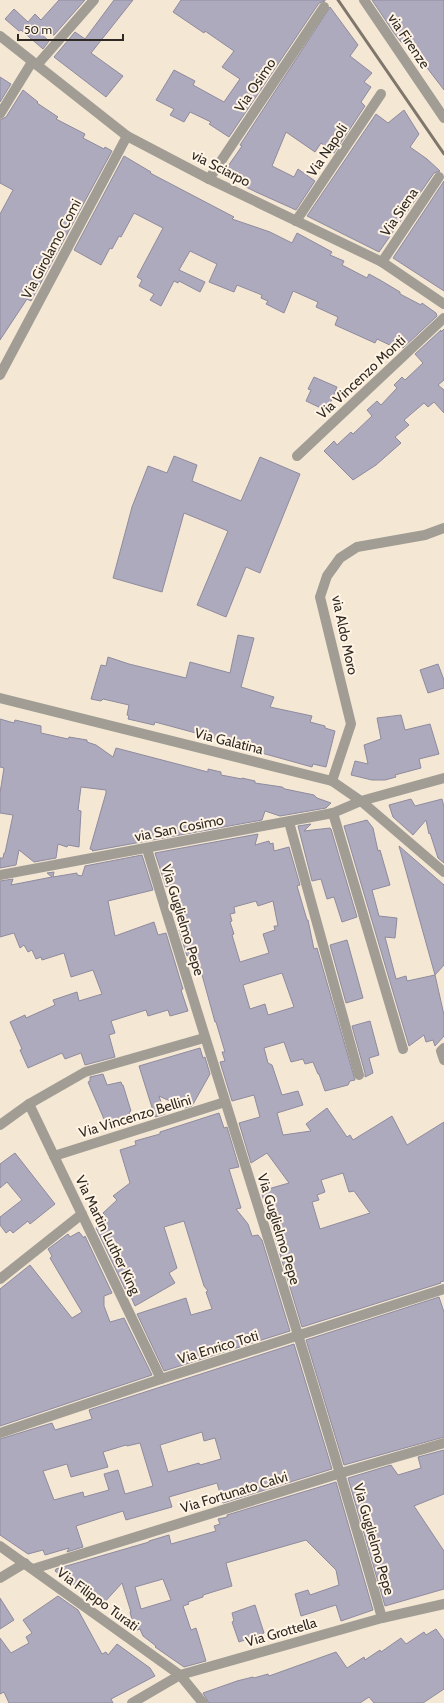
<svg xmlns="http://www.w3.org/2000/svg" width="444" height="1703" viewBox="0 0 444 1703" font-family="Cabin,sans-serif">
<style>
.building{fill:#aeaabe;stroke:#8f8b9e;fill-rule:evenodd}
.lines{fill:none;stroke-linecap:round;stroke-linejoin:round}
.minor{stroke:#a19d94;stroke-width:10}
.tertiary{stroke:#a19d94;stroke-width:10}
.rail{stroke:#7f776b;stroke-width:3}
.labels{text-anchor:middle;stroke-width:4;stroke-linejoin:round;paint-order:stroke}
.street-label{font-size:14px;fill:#2f2a23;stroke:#fff4e5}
</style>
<rect width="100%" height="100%" fill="#f4e7d4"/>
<g class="building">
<polygon points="59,0 85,0 54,35 45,34 42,32 40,33 49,41 43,49 21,30 19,31 5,19 14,9 28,22 35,14 41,20"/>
<polygon points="114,0 133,0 91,53 123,76 106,97 54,57 75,32 85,39"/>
<polygon points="181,0 325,0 325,1 319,3 229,137 209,124 211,122 190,112 184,122 170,115 174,109 156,100 174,70 195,81 193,85 224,102 240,79 222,67 234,51 205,31 204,33 173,12"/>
<polygon points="372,0 444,0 444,90 415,52 401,42 394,33"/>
<polygon points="330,7 358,45 350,56 372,73 364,82 371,87 361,102 365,106 334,153 321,143 315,152 286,132 272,166 294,177 298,169 315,181 296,210 256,192 244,186 245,184 224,172 242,146 240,145"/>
<polygon points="0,77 11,84 0,102"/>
<polygon points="23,90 38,102 37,103 58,117 56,119 85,134 83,138 104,149 105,147 112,151 31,301 27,299 0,340 0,214 13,190 0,183 0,120 6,117"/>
<polygon points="404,110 419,134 410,147 427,159 440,171 434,173 379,252 307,216 376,114 388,123"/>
<polygon points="124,156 151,172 150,173 234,217 232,219 270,232 292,243 297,233 332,252 330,255 344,261 342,265 367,278 369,274 380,280 400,292 400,294 421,305 422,303 436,313 437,316 403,348 396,342 394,347 377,339 375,343 335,325 338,317 316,307 318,302 293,291 284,313 266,304 268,301 261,298 262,295 237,285 234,292 209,282 217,264 190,251 179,270 205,282 200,292 179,281 178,283 174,281 161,306 150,300 154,294 139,286 142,280 137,277 163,228 134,213 121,237 119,236 112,249 110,248 101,265 74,250"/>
<polygon points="444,181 444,291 393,258"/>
<polygon points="444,329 444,380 438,385 444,390 444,413 434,402 428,407 424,403 404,420 409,425 395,437 401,443 376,465 353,480 324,451 334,441 337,445 351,432 353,434 372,416 367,410 377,401 381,405 397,388 394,385 402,377 405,380 423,363 415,354 441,330 441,332"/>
<polygon points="314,377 337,387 327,411 306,401 311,390 308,389"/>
<polygon points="174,456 197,465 192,481 241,501 260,457 300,474 260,573 246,567 226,617 197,605 228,531 184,513 162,592 113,578 132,507 148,466 167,473"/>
<polygon points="238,635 254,638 241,687 274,697 270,707 312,716 310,722 325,726 325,728 335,731 326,767 313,764 312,767 258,752 259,750 155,722 154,725 128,719 129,716 127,715 129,705 103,699 101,701 91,699 101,665 106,666 108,657 129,664 186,678 190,662 230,673"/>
<polygon points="438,664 444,680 444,688 428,693 420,670"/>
<polygon points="401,715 405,730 430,724 439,754 419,759 421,768 395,775 396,777 385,780 372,780 351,775 355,761 368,764 364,745 381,739 377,718"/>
<polygon points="0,719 14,723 15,720 41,726 41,733 68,739 69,737 87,740 87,742 96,745 113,757 116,748 208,772 208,769 221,772 221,775 242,779 242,778 255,781 255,783 282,787 285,789 314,795 317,798 331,803 326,808 280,816 265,811 262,820 92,851 93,850 90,849 106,793 106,790 81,787 78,810 81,811 79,847 68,845 67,847 58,844 56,858 34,862 19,850 16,865 0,868 0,858 3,858 4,853 5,853 13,815 0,813 0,793 4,768 0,767"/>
<polygon points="411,799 415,806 442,799 444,807 444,863 438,858 430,833 429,834 426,820 413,835 393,817 389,805"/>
<polygon points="367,820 373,828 378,851 380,850 390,885 372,890 379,916 397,918 395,938 385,937 396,979 406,976 407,981 435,975 444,1015 444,1036 435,1046 433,1040 426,1042 424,1035 409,1046 344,826"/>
<polygon points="311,824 304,831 330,828 331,829 357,917 342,922 334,897 327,899 321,879 312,881 298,826"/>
<path d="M258,834L255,845L269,841L270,844L273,843L274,851L289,847L300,885L297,886L307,920H308L314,949L317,948L355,1080L350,1081L348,1085L325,1091L319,1074H318L313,1062L305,1064L303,1059L291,1062L284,1042L264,1048L268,1063L272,1065L282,1095L298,1091L303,1105L277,1113L283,1135L311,1131L306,1124L327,1108L347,1137L350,1135L353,1140L392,1116L407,1145L444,1122V1281L440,1282L441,1283L302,1327L261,1191L289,1183L267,1153L251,1163L239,1123L260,1117L254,1095L232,1101L220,1062L225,1061L222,1052H225L216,1022H215L196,953L187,956L179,930L182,929L169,886L166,887L155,853ZM256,901L258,906L273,901L278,926H274L275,930L263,934L269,953L240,962L232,935L234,934L230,922L232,921L230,914L235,913L234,907ZM282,973L294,1007L268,1015L265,1004L250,1009L243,985ZM343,1173L349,1192L354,1191L370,1213L320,1229L312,1202L319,1200L317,1195L325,1192L321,1180Z"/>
<polygon points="399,846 444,885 444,965 435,975"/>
<polygon points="142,855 153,890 108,901 115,936 154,922 158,935 166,933 183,989 181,990 188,1011 170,1016 168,1010 148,1016 146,1010 111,1021 115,1033 109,1035 115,1057 85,1065 81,1053 65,1059 62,1053 28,1068 20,1050 22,1049 10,1022 25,1015 26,1018 55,1005 53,1000 77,992 79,1001 102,994 93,970 71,977 64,953 42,960 41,957 36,959 32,950 28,952 24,945 20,948 14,933 0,937 0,881 13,879 11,885 52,877 47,873 54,872 53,877 77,873 77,875 82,876 85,866"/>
<polygon points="347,940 363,998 346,1003 330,945"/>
<polygon points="370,1021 379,1055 369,1058 373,1073 365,1077 365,1073 352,1026"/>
<polygon points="200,1048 203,1058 205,1057 210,1074 192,1106 185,1108 159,1096 165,1114 155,1117 139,1066"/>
<polygon points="103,1074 107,1085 121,1082 122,1085 123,1085 131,1111 129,1112 130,1115 107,1122 106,1119 104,1119 88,1082 90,1081 90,1077"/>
<polygon points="219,1113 224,1128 227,1127 239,1167 229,1169 241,1208 236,1209 248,1224 252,1236 258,1235 262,1240 290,1331 164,1371 137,1314 186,1298 191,1315 212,1309 206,1292 208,1291 204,1286 184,1221 164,1227 177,1268 169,1273 175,1283 135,1306 127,1288 125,1289 96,1228 102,1222 100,1220 105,1215 103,1213 117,1200 113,1196 130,1183 120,1150 136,1145 135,1141 160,1134 160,1132"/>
<polygon points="15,1153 55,1204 30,1224 28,1221 13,1233 10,1230 6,1233 0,1225 0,1217 22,1200 7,1182 0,1188 0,1164"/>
<polygon points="79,1232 84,1238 85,1236 112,1293 104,1296 104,1306 110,1322 124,1318 152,1375 0,1426 0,1289 30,1265 72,1318 82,1312 50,1258 52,1256 48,1249 68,1234 70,1237"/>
<polygon points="439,1297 444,1312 444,1437 344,1465 306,1340"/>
<path d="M294,1344L332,1469L223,1503L217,1483L169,1497L172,1507L126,1520L123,1511L76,1526L83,1547L67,1552L69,1548L45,1555L43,1550L28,1554L0,1535V1439L52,1423L55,1430L92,1419L89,1410ZM202,1432L204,1441L215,1438L221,1459L200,1465L199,1463L168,1472L160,1445ZM140,1443L153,1486L125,1494L118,1470L104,1474L109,1490L84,1497L83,1492L54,1500L43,1471L67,1464L71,1477L108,1467L103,1452L126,1445L127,1446Z"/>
<polygon points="444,1450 444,1494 414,1506 444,1551 444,1589 385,1606 348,1478 391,1465 398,1475 421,1468 418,1457"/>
<path d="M336,1482L373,1610L341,1621L336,1605L301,1616L295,1594L308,1590L310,1595L339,1585L336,1570L306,1540L226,1563L232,1586L203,1595V1597L188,1602L189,1604L183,1606L191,1630L196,1628L206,1661L184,1667L155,1647L156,1646L143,1636L140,1629L137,1630L135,1624H133L130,1612H131L122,1583L102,1605L55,1571L56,1569L149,1542V1541L169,1535L171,1544L216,1531L214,1526L220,1524L218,1519L227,1517V1515ZM163,1579L171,1600L141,1609L135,1587Z"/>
<polygon points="58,1596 78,1610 102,1654 106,1652 108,1655 117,1644 150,1668 155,1676 111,1699 113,1703 9,1703 4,1692 0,1694 0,1638 11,1653 29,1643 26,1637 32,1633 23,1620"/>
<polygon points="0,1598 14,1620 0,1629"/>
<polygon points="255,1605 264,1633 239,1642 232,1622 234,1621 232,1613"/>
<polygon points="436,1629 444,1640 444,1689 423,1703 374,1703 369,1697 360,1703 209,1703 203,1693 237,1681 253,1677 254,1678 268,1674 269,1676 336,1652 347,1668 364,1657 365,1660 380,1650 381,1652 401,1638 406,1644 424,1632 426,1635"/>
</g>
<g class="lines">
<g class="minor">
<polyline points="364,0 444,118"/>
<polyline points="0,36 127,136 209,179 382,262 444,304"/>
<polyline points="37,65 94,0"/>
<polyline points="0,114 32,62"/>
<polyline points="209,179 324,7"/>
<polyline points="296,221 381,94"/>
<polyline points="382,262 439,177"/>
<polyline points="0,375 127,136"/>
<polyline points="297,456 444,318"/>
<polyline points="333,813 403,1049"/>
<polyline points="289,822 359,1075"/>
<path d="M147,849C225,1105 309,1360 382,1618"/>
<polyline points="0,875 333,813 361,801"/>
<polyline points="444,1048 441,1051 444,1060"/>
<polyline points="29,1104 161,1379"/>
<polyline points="0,1125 29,1104 85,1072 204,1038"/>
<polyline points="54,1156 225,1102"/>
<polyline points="0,1279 82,1214"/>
<polyline points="0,1433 161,1379 444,1289"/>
<polyline points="0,1546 180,1675 203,1703"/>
<polyline points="33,1569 341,1473 444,1443"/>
<polyline points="0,1578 25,1563"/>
</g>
<g class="tertiary">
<polyline points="0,698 332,781 361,801 444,778"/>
<polyline points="332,781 351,724 320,597 327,576 340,558 357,547 425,535 444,528"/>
<polyline points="361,801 444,872"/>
<polyline points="132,1703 180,1675 382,1618 444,1604"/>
</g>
<polyline class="rail" points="338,0 444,154"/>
</g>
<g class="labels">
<g class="street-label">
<text transform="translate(409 41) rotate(56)" y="5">via Firenze</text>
<text transform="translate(255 85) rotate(-56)" y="5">Via Osimo</text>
<text transform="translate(327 150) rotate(-56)" y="5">Via Napoli</text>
<text transform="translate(221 168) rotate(27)" y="5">via Sciarpo</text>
<text transform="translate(399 212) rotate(-56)" y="5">Via Siena</text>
<text transform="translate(51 249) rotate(-62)" y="5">Via Girolamo Comi</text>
<text transform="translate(361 377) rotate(-43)" y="5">Via Vincenzo Monti</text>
<text transform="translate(345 635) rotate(78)" y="5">via Aldo Moro</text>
<text transform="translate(229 741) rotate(14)" y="5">Via Galatina</text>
<text transform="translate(179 828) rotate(-11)" y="5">via San Cosimo</text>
<text transform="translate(183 920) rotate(73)" y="5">Via Guglielmo Pepe</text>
<text transform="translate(135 1116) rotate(-17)" y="5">Via Vincenzo Bellini</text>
<text transform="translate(279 1229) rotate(73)" y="5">Via Guglielmo Pepe</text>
<text transform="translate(108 1235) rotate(64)" y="5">Via Martin Luther King</text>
<text transform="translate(218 1347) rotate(-17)" y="5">Via Enrico Toti</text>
<text transform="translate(234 1492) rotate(-17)" y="5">Via Fortunato Calvi</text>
<text transform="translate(374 1539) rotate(74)" y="5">Via Guglielmo Pepe</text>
<text transform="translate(98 1599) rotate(36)" y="5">Via Filippo Turati</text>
<text transform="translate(281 1632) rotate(-16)" y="5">Via Grottella</text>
</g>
</g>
<path d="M18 34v6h105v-6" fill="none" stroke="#2f2a23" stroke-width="2"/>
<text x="24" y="34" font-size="12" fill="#2f2a23" stroke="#fff4e5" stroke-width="3" paint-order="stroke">50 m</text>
</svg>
